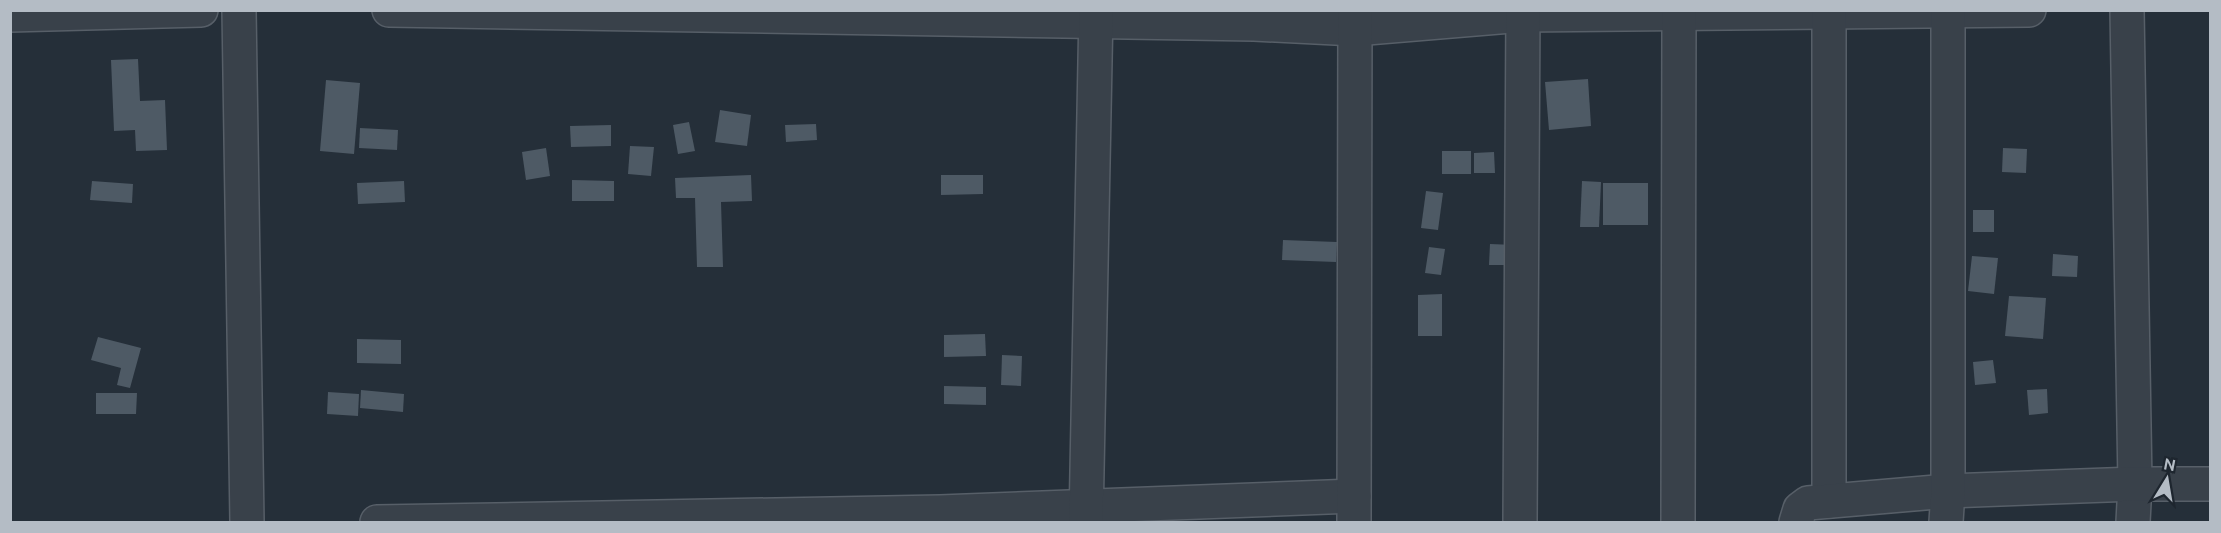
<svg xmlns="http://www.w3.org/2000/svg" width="2221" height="533" viewBox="0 0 2221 533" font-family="Ubuntu,sans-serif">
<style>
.building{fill:#4e5a65}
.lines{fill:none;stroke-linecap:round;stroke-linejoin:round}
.minor-casing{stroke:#575f68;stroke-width:36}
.minor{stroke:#39414a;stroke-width:33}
</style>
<rect width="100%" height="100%" fill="#252f39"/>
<g class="building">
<polygon points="138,59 140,101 165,100 167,150 136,151 135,130 114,131 111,60"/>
<polygon points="1588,79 1591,126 1549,130 1545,82"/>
<polygon points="326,80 360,83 354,154 320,151"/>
<polygon points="720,110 751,115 747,146 715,142"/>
<polygon points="689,122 695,151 678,154 673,125"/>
<polygon points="816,124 817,140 786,142 785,125"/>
<polygon points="611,125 611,146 571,147 570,126"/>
<polygon points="360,128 398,130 397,150 359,148"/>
<polygon points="630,146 654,147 651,176 628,174"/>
<polygon points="546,148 550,176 526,180 522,152"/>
<polygon points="2003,148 2027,149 2026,173 2002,172"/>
<rect x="1442" y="151" width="29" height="23"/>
<polygon points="1494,152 1495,173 1474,173 1474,153"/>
<polygon points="751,175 752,201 721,202 723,267 697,267 695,198 676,198 675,178"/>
<polygon points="941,175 983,175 983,194 941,195"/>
<polygon points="572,180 614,181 614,201 572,201"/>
<polygon points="92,181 133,184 132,203 90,200"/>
<polygon points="404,181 405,202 358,204 357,183"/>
<polygon points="1582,181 1601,182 1599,227 1580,227"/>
<rect x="1603" y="183" width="45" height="42"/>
<polygon points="1426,191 1443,193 1438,230 1421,228"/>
<rect x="1973" y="210" width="21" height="22"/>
<polygon points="1283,240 1337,242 1336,262 1282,260"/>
<polygon points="1490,244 1515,245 1514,265 1489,265"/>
<polygon points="1429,247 1445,249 1441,275 1425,273"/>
<polygon points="2053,254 2078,256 2077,277 2052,276"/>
<polygon points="1972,256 1998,258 1994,294 1968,291"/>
<polygon points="1442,294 1442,336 1418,336 1418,295"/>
<polygon points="2009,296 2046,298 2043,339 2005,336"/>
<polygon points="985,334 986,356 944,357 944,335"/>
<polygon points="98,337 141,348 130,388 117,385 121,368 91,360"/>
<polygon points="357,339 401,340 401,364 357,363"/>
<polygon points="1002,355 1022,356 1021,386 1001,385"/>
<polygon points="1993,360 1996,383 1975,385 1973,362"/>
<polygon points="944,386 986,387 986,405 944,404"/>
<polygon points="2047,389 2048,413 2029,415 2027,390"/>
<polygon points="361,390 404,394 403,412 360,408"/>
<polygon points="328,392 359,394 358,416 327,414"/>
<polygon points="96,393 137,393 136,414 96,414"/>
</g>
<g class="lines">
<g class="minor-casing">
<g id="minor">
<polyline points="239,10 247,522"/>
<polyline points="389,10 1254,24 1355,29 1523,15 2029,10"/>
<polyline points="2127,10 2135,484 2133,522"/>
<polyline points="10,15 201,10"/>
<polyline points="1829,501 1829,12"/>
<polyline points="377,522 940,512 1354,496"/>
<polyline points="1086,522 1096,10"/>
<polyline points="1354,522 1355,10"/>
<polyline points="1520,522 1523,10"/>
<polyline points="1678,522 1679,14"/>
<polyline points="1796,522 1800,509 1808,503 1948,491 2135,484 2210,484"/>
<polyline points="1946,522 1948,491 1948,10"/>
</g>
</g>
<use href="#minor" class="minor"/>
</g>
<rect width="2221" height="533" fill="none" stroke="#b4bcc5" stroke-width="24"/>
<g transform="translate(2167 479) rotate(11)" stroke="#1e262f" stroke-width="4.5" paint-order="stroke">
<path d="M0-4.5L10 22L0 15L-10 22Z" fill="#b4bcc5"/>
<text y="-9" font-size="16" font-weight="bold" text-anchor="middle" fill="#b4bcc5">N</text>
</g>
</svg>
